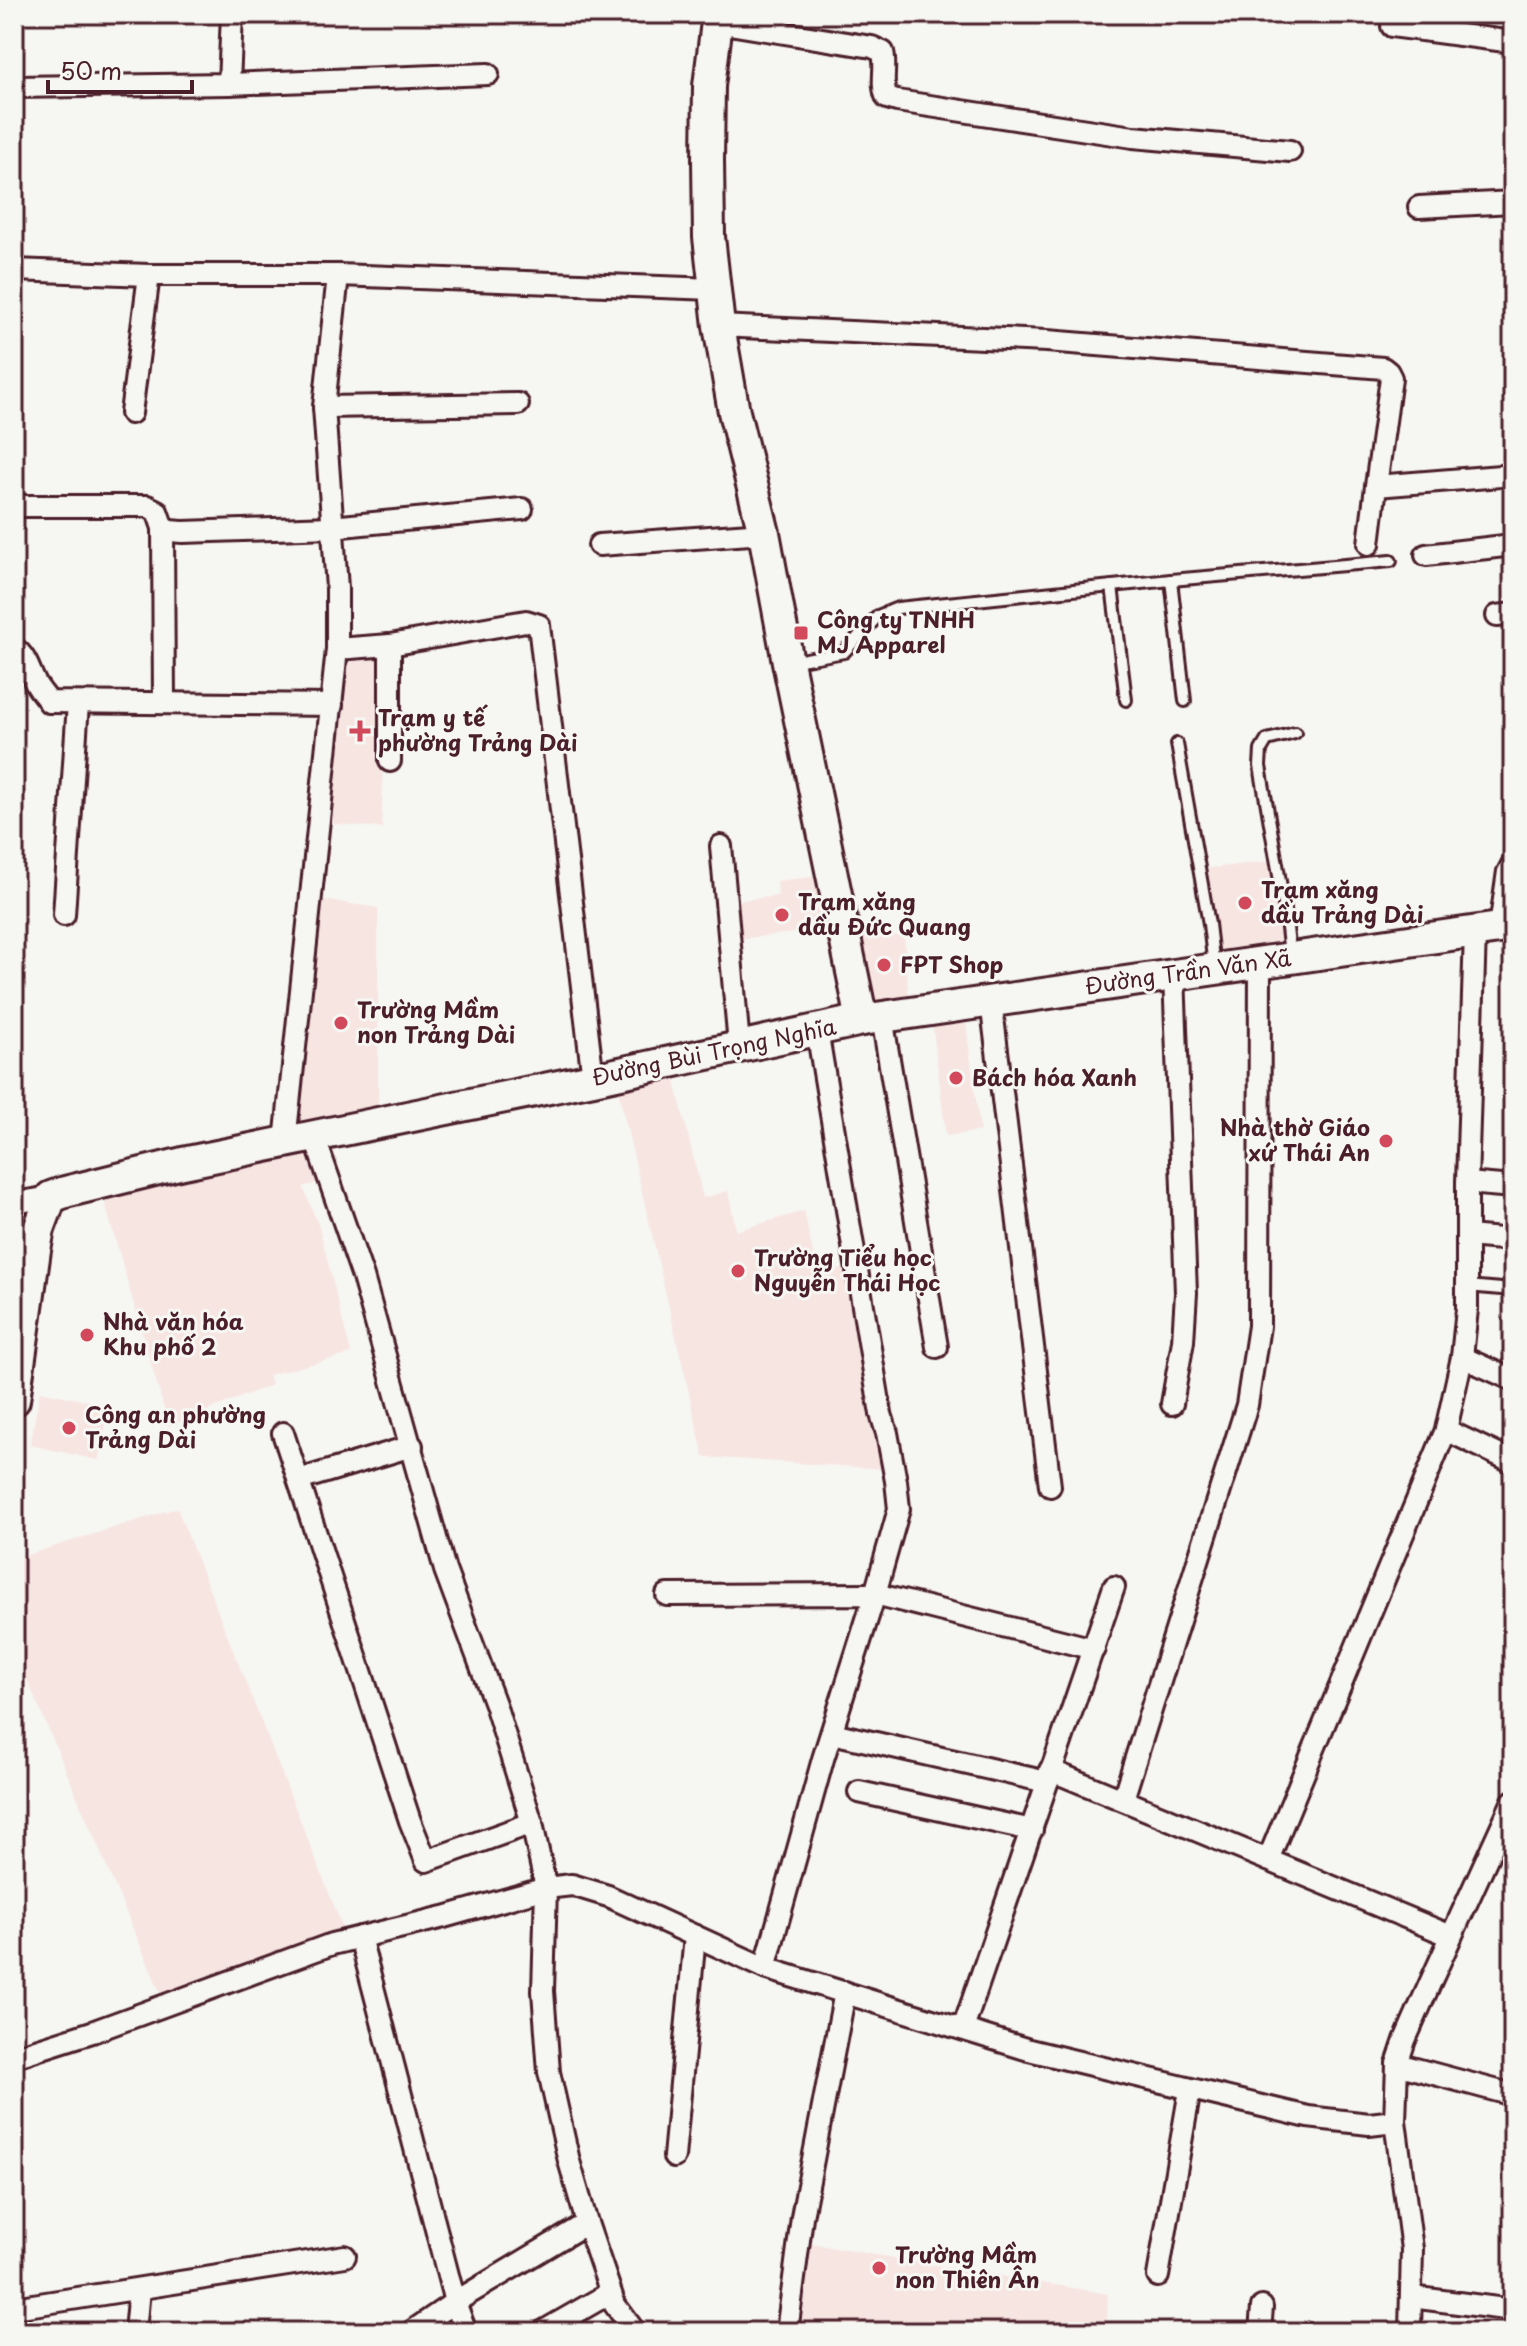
<svg xmlns="http://www.w3.org/2000/svg" width="1527" height="2346" viewBox="0 0 1527 2346" font-family="'Playpen Sans',sans-serif">
<style>
.built{fill:#f7e5e1}
.lines{fill:none;stroke-linecap:round;stroke-linejoin:round}
.lane-casing{stroke:#4a1f2b;stroke-width:16}
.street-casing{stroke:#4a1f2b;stroke-width:26}
.secondary-casing{stroke:#4a1f2b;stroke-width:36}
.lane{stroke:#f6f6f2;stroke-width:10}
.street{stroke:#f6f6f2;stroke-width:20}
.secondary{stroke:#f6f6f2;stroke-width:30}
.poi-dot{fill:#d1495b;stroke:#f6f6f2;stroke-width:3}
.labels{text-anchor:middle;stroke-width:6;stroke-linejoin:round;paint-order:stroke}
.poi-label{font-size:22px;font-weight:bold;fill:#4a1f2b;stroke:#f6f6f2;text-anchor:start}
.street-label{font-size:22px;fill:#4a1f2b;stroke:#f6f6f2}
</style>
<rect width="100%" height="100%" fill="#f6f6f2"/>
<filter id="ink" filterUnits="userSpaceOnUse"><feTurbulence type="fractalNoise" baseFrequency=".0125" numOctaves="2"/><feDisplacementMap in="SourceGraphic" scale="16" xChannelSelector="R" yChannelSelector="G"/><feConvolveMatrix kernelMatrix="1 2 1 2 8 2 1 2 1" color-interpolation-filters="sRGB"/></filter>
<g filter="url(#ink)">
<g class="built">
<polygon points="383,652 382,828 326,823 343,655"/>
<polygon points="1273,861 1285,947 1217,957 1203,869"/>
<polygon points="821,876 832,929 737,939 733,901 778,896 777,881"/>
<polygon points="318,899 378,908 378,1112 293,1129"/>
<polygon points="904,935 909,1002 871,1007 857,938"/>
<polygon points="965,1016 980,1131 946,1136 932,1021"/>
<polygon points="673,1073 703,1198 728,1191 736,1231 804,1211 817,1273 848,1268 887,1469 704,1457 617,1085"/>
<polygon points="311,1149 323,1181 303,1187 319,1227 351,1354 268,1375 271,1385 169,1426 102,1193"/>
<polygon points="40,1391 110,1406 98,1460 30,1445"/>
<polygon points="177,1508 345,1934 163,1999 27,1679 14,1656 14,1559"/>
<polygon points="805,2243 1108,2294 1106,2332 794,2332"/>
</g>
<g class="lines">
<g class="lane-casing">
<g id="lane">
<polyline points="1171,580 1185,701"/>
<polyline points="1112,586 1126,700"/>
<polyline points="790,662 844,652 878,616 898,608 1171,580 1391,561"/>
<polyline points="1512,725 1513,730"/>
<polyline points="1177,744 1209,924 1214,967"/>
<polyline points="1495,927 1503,871 1513,852"/>
<polyline points="1290,955 1285,910 1260,766 1261,750 1267,740 1295,733"/>
<polyline points="1467,1286 1513,1290"/>
</g>
</g>
<g class="street-casing">
<g id="street">
<path d="M717,22L872,47L883,52C887,68 880,84 887,98L897,101L1133,137L1290,151"/>
<polyline points="1392,26 1513,42"/>
<polyline points="229,84 232,14"/>
<polyline points="14,87 229,84 488,74"/>
<polyline points="1419,207 1513,202"/>
<polyline points="14,270 149,275 338,275 714,289"/>
<polyline points="719,326 1047,341 1383,368 1388,372 1391,378 1376,486 1513,475"/>
<polyline points="324,407 518,404"/>
<polyline points="131,413 149,275"/>
<polyline points="14,506 147,506 157,511 163,528 170,531 183,532 331,527 522,509"/>
<polyline points="163,528 164,703"/>
<polyline points="1369,544 1376,486"/>
<polyline points="599,545 764,533"/>
<polyline points="1426,555 1513,545"/>
<polyline points="1497,616 1513,614"/>
<path d="M14,648C27,657 29,671 36,684C40,691 45,696 49,702L332,705"/>
<polyline points="337,649 390,645 526,621 539,625 593,1079"/>
<polyline points="390,761 390,645"/>
<polyline points="721,846 739,1045"/>
<polyline points="64,915 78,703"/>
<polyline points="991,1001 1050,1486"/>
<polyline points="882,1017 937,1347"/>
<polyline points="314,1136 363,1277 445,1570 495,1704 532,1823 546,1888 543,1991 549,2072 569,2161 587,2223 615,2305 635,2332"/>
<polyline points="285,1142 337,649 337,588 324,407 338,275"/>
<polyline points="1467,1183 1513,1187"/>
<polyline points="14,1203 51,1197"/>
<polyline points="1467,1236 1513,1240"/>
<polyline points="1462,1357 1513,1380"/>
<polyline points="1172,1404 1183,1341 1186,1293 1174,974"/>
<polyline points="1446,1430 1513,1462"/>
<polyline points="283,1433 410,1821 426,1861 532,1823"/>
<polyline points="299,1480 412,1446"/>
<polyline points="667,1595 875,1594 1094,1649"/>
<polyline points="832,1733 1047,1782"/>
<polyline points="1050,1770 1268,1860 1446,1430 1462,1357 1467,1309 1467,1183 1475,932"/>
<polyline points="859,1792 1032,1830"/>
<polyline points="1123,1799 1247,1405 1259,1326 1260,962"/>
<polyline points="1268,1860 1451,1936"/>
<polyline points="360,1937 455,2302 466,2332"/>
<polyline points="765,1968 823,1759 875,1594 899,1509 896,1481 887,1433 881,1414 817,1030"/>
<polyline points="963,2029 1114,1587"/>
<polyline points="14,2057 92,2032 332,1944 444,1917 546,1888 572,1885 608,1896 765,1968 1029,2050 1308,2117 1369,2124 1395,2121"/>
<polyline points="1397,2064 1513,2095"/>
<polyline points="674,2157 695,1936"/>
<polyline points="1158,2276 1190,2090"/>
<polyline points="1411,2297 1513,2310"/>
<polyline points="14,2308 345,2256"/>
<polyline points="135,2332 139,2289"/>
<polyline points="411,2332 455,2302 587,2223"/>
<polyline points="542,2332 610,2293"/>
<polyline points="787,2332 802,2217 845,1992"/>
<polyline points="1260,2332 1262,2307"/>
<polyline points="1410,2332 1412,2249 1395,2121 1397,2064 1405,2040 1431,1981 1513,1801"/>
</g>
</g>
<g class="secondary-casing">
<g id="secondary">
<polyline points="718,14 709,86 708,160 709,237 719,326 734,412 764,533 788,662 862,1020"/>
<polyline points="14,1400 35,1250 39,1229 51,1197 65,1192 183,1163 593,1079 862,1020 1513,926"/>
</g>
</g>
<use href="#lane" class="lane"/>
<use href="#street" class="street"/>
<use href="#secondary" class="secondary"/>
</g>
</g>
<g class="poi-dot">
<rect x="793" y="625" width="16" height="16" rx="4"/>
<path d="M356 719h8v8h8v8h-8v8h-8v-8h-8v-8h8z"/>
<circle cx="1245" cy="903" r="8"/>
<circle cx="782" cy="915" r="8"/>
<circle cx="884" cy="965" r="8"/>
<circle cx="341" cy="1023" r="8"/>
<circle cx="956" cy="1078" r="8"/>
<circle cx="1386" cy="1141" r="8"/>
<circle cx="738" cy="1271" r="8"/>
<circle cx="87" cy="1335" r="8"/>
<circle cx="69" cy="1428" r="8"/>
<circle cx="879" cy="2268" r="8"/>
</g>
<g class="labels">
<g class="poi-label">
<text x="817" y="628">Công ty TNHH<tspan x="817" dy="25">MJ Apparel</tspan></text>
<text x="378" y="726">Trạm y tế<tspan x="378" dy="25">phường Trảng Dài</tspan></text>
<text x="1261" y="898">Trạm xăng<tspan x="1261" dy="25">dầu Trảng Dài</tspan></text>
<text x="798" y="910">Trạm xăng<tspan x="798" dy="25">dầu Đức Quang</tspan></text>
<text x="900" y="973">FPT Shop</text>
<text x="357" y="1018">Trường Mầm<tspan x="357" dy="25">non Trảng Dài</tspan></text>
<text x="972" y="1086">Bách hóa Xanh</text>
<text x="1370" y="1136" text-anchor="end">Nhà thờ Giáo<tspan x="1370" dy="25">xứ Thái An</tspan></text>
<text x="754" y="1266">Trường Tiểu học<tspan x="754" dy="25">Nguyễn Thái Học</tspan></text>
<text x="103" y="1330">Nhà văn hóa<tspan x="103" dy="25">Khu phố 2</tspan></text>
<text x="85" y="1423">Công an phường<tspan x="85" dy="25">Trảng Dài</tspan></text>
<text x="895" y="2263">Trường Mầm<tspan x="895" dy="25">non Thiên Ân</tspan></text>
</g>
<g class="street-label">
<text transform="translate(1188 972) rotate(-8)" y="8">Đường Trần Văn Xã</text>
<text transform="translate(714 1052) rotate(-12)" y="8">Đường Bùi Trọng Nghĩa</text>
</g>
</g>
<rect width="1527" height="2346" fill="none" stroke="#f6f6f2" stroke-width="48"/>
<rect x="24" y="24" width="1479" height="2298" fill="none" stroke="#4a1f2b" stroke-width="3" filter="url(#ink)"/>
<path d="M48 80v12h144v-12" fill="none" stroke="#4a1f2b" stroke-width="4"/>
<text x="60" y="80" font-size="24" fill="#4a1f2b" stroke="#f6f6f2" stroke-width="6" paint-order="stroke">50 m</text>
</svg>
